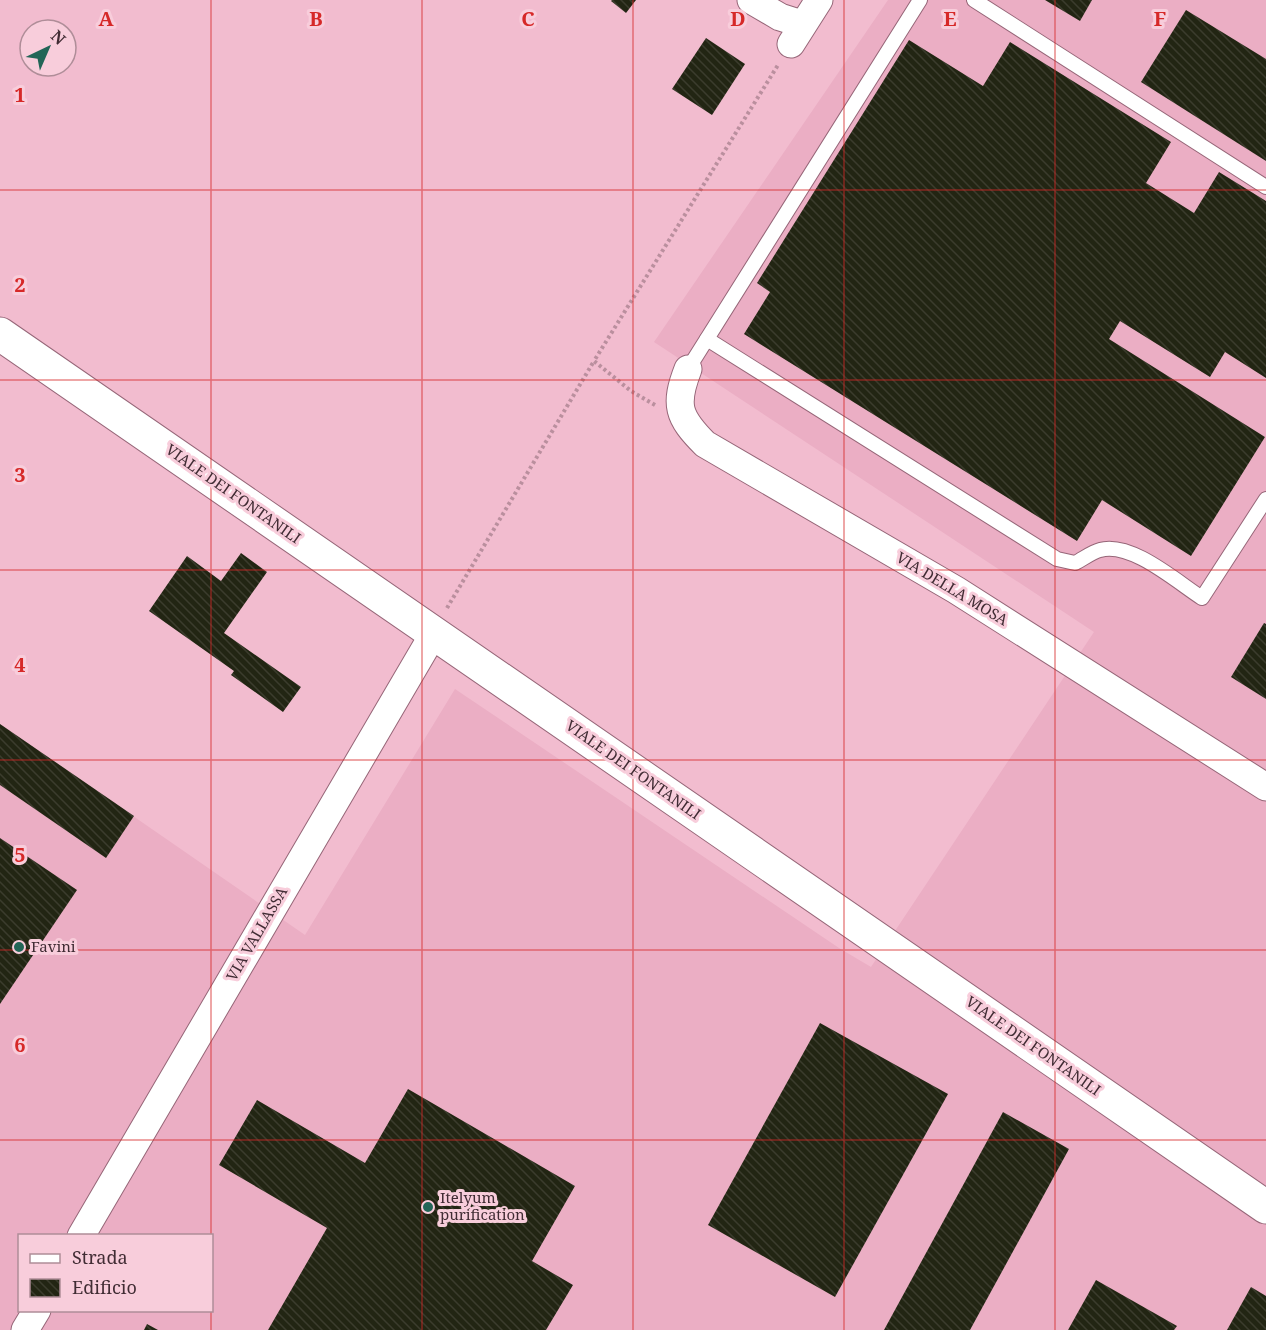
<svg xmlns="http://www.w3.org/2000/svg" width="1266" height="1330" viewBox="0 0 1266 1330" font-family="'Noto Serif',serif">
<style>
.built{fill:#ebaec4;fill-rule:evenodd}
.building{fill:url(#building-back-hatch)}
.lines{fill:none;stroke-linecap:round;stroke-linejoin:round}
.lane-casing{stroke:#966678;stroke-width:16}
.street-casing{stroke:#966678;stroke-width:29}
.secondary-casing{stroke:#966678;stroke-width:35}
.path{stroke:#ba8f9e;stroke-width:4;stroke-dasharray:3 3;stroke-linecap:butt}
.lane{stroke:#fff;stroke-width:14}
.street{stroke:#fff;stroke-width:27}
.secondary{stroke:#fff;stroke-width:33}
.grid{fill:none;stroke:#d62828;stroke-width:1.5;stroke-opacity:0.55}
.poi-dot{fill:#226557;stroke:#f8cddb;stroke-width:2}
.labels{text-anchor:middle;stroke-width:6;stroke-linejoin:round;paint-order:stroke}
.street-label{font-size:15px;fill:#412c34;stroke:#f8cddb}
.poi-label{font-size:15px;fill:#412c34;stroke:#f8cddb;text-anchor:start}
.grid-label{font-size:20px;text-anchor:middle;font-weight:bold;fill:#d62828;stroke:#f8cddb;stroke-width:6;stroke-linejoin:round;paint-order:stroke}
</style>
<defs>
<pattern id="building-back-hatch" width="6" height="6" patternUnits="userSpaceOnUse" patternTransform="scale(1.5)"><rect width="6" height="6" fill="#222513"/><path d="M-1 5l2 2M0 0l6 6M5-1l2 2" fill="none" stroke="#3b3c2d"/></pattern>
</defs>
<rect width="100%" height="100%" fill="#f2bccf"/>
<path class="built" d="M888,0H1266V1330H0V724L305,935L455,689L839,948L871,967L1094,632L654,342ZM20,1236H212V1310H20Z"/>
<g class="building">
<polygon points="612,0 636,0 626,13 611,1"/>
<polygon points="1045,0 1092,0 1080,21"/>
<polygon points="1186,10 1266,59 1266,161 1141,82"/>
<polygon points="706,38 745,64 712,115 672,89"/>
<polygon points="909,40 983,86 1010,42 1171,142 1146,183 1194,213 1219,172 1266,201 1266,378 1225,352 1210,377 1120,321 1109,339 1265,437 1191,556 1102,500 1077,541 744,334 770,292 757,283"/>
<polygon points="241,553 267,572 224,633 301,687 283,712 231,675 234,671 149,611 187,556 221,581"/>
<polygon points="1264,623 1266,624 1266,699 1231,677"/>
<polygon points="0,724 134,816 106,858 0,785"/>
<polygon points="0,838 77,890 0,1004"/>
<polygon points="820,1023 948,1094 835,1297 708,1225"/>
<polygon points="408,1089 575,1186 532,1261 573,1285 546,1330 268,1330 327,1228 219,1165 257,1100 365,1163"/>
<polygon points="1003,1112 1069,1149 970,1330 884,1330"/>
<polygon points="1096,1280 1177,1326 1174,1330 1068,1330"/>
<polygon points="1251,1287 1266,1296 1266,1330 1227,1330"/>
<polygon points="147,1324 158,1330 144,1330"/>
</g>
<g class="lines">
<g class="lane-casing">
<g id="lane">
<polyline points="974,0 1266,187"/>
<path d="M707,339L1057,559L1075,563C1083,559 1092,552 1100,550C1131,541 1177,582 1202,598L1266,499"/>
<polyline points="688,369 920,0"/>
</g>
</g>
<g class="street-casing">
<g id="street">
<polyline points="751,0 780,17 802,24"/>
<polyline points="791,44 819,0"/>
<path d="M688,369C674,405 678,417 705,444L956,590L1266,787"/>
<polyline points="81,1236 434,633"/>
<polyline points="25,1330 37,1310"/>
</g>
</g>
<g class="secondary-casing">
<polyline id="secondary" points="0,334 1266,1207"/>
</g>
<g class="path">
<polyline points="655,405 631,391 594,361 778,65"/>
<polyline points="447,608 594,361"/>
</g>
<use href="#lane" class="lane"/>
<use href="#street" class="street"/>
<use href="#secondary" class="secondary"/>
</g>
<path class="grid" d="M211,0V1236M422,0V1330M633,0V1330M844,0V1330M1055,0V1330M0,190H1266M0,380H1266M0,570H1266M0,760H1266M0,950H1266M0,1140H1266M211,1310V1330"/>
<g class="poi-dot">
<circle cx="19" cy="947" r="6"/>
<circle cx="428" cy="1207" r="6"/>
</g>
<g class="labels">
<g class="street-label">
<text transform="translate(233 494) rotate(35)" y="5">VIALE DEI FONTANILI</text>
<text transform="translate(952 589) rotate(31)" y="5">VIA DELLA MOSA</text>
<text transform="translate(633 770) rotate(35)" y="5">VIALE DEI FONTANILI</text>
<text transform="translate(257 934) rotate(-60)" y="5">VIA VALLASSA</text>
<text transform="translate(1033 1046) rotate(35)" y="5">VIALE DEI FONTANILI</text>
</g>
<g class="poi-label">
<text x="31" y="952">Favini</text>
<text x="440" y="1203">Itelyum<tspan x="440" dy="17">purification</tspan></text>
</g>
</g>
<g class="grid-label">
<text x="106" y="26">A</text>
<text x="316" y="26">B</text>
<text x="528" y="26">C</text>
<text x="738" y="26">D</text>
<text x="950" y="26">E</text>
<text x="1160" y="26">F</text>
<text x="20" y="102">1</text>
<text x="20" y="292">2</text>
<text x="20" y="482">3</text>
<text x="20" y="672">4</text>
<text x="20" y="862">5</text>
<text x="20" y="1052">6</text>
</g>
<rect x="18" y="1234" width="195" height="78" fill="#f8cddb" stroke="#af8d98" stroke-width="1.5"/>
<rect x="30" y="1254" width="30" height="9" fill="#ffffff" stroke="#af8d98" stroke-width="1.5"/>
<text x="72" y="1264" font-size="18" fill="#412c34">Strada</text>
<rect x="30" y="1279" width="30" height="18" fill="url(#building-back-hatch)" stroke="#af8d98" stroke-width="1.5"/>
<text x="72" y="1294" font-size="18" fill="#412c34">Edificio</text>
<g transform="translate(48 48) rotate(44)"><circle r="28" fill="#f8cddb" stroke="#af8d98" stroke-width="1.5"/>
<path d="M0-4.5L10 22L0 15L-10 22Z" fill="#226557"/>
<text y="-9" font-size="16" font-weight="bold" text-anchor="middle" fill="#412c34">N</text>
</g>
</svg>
